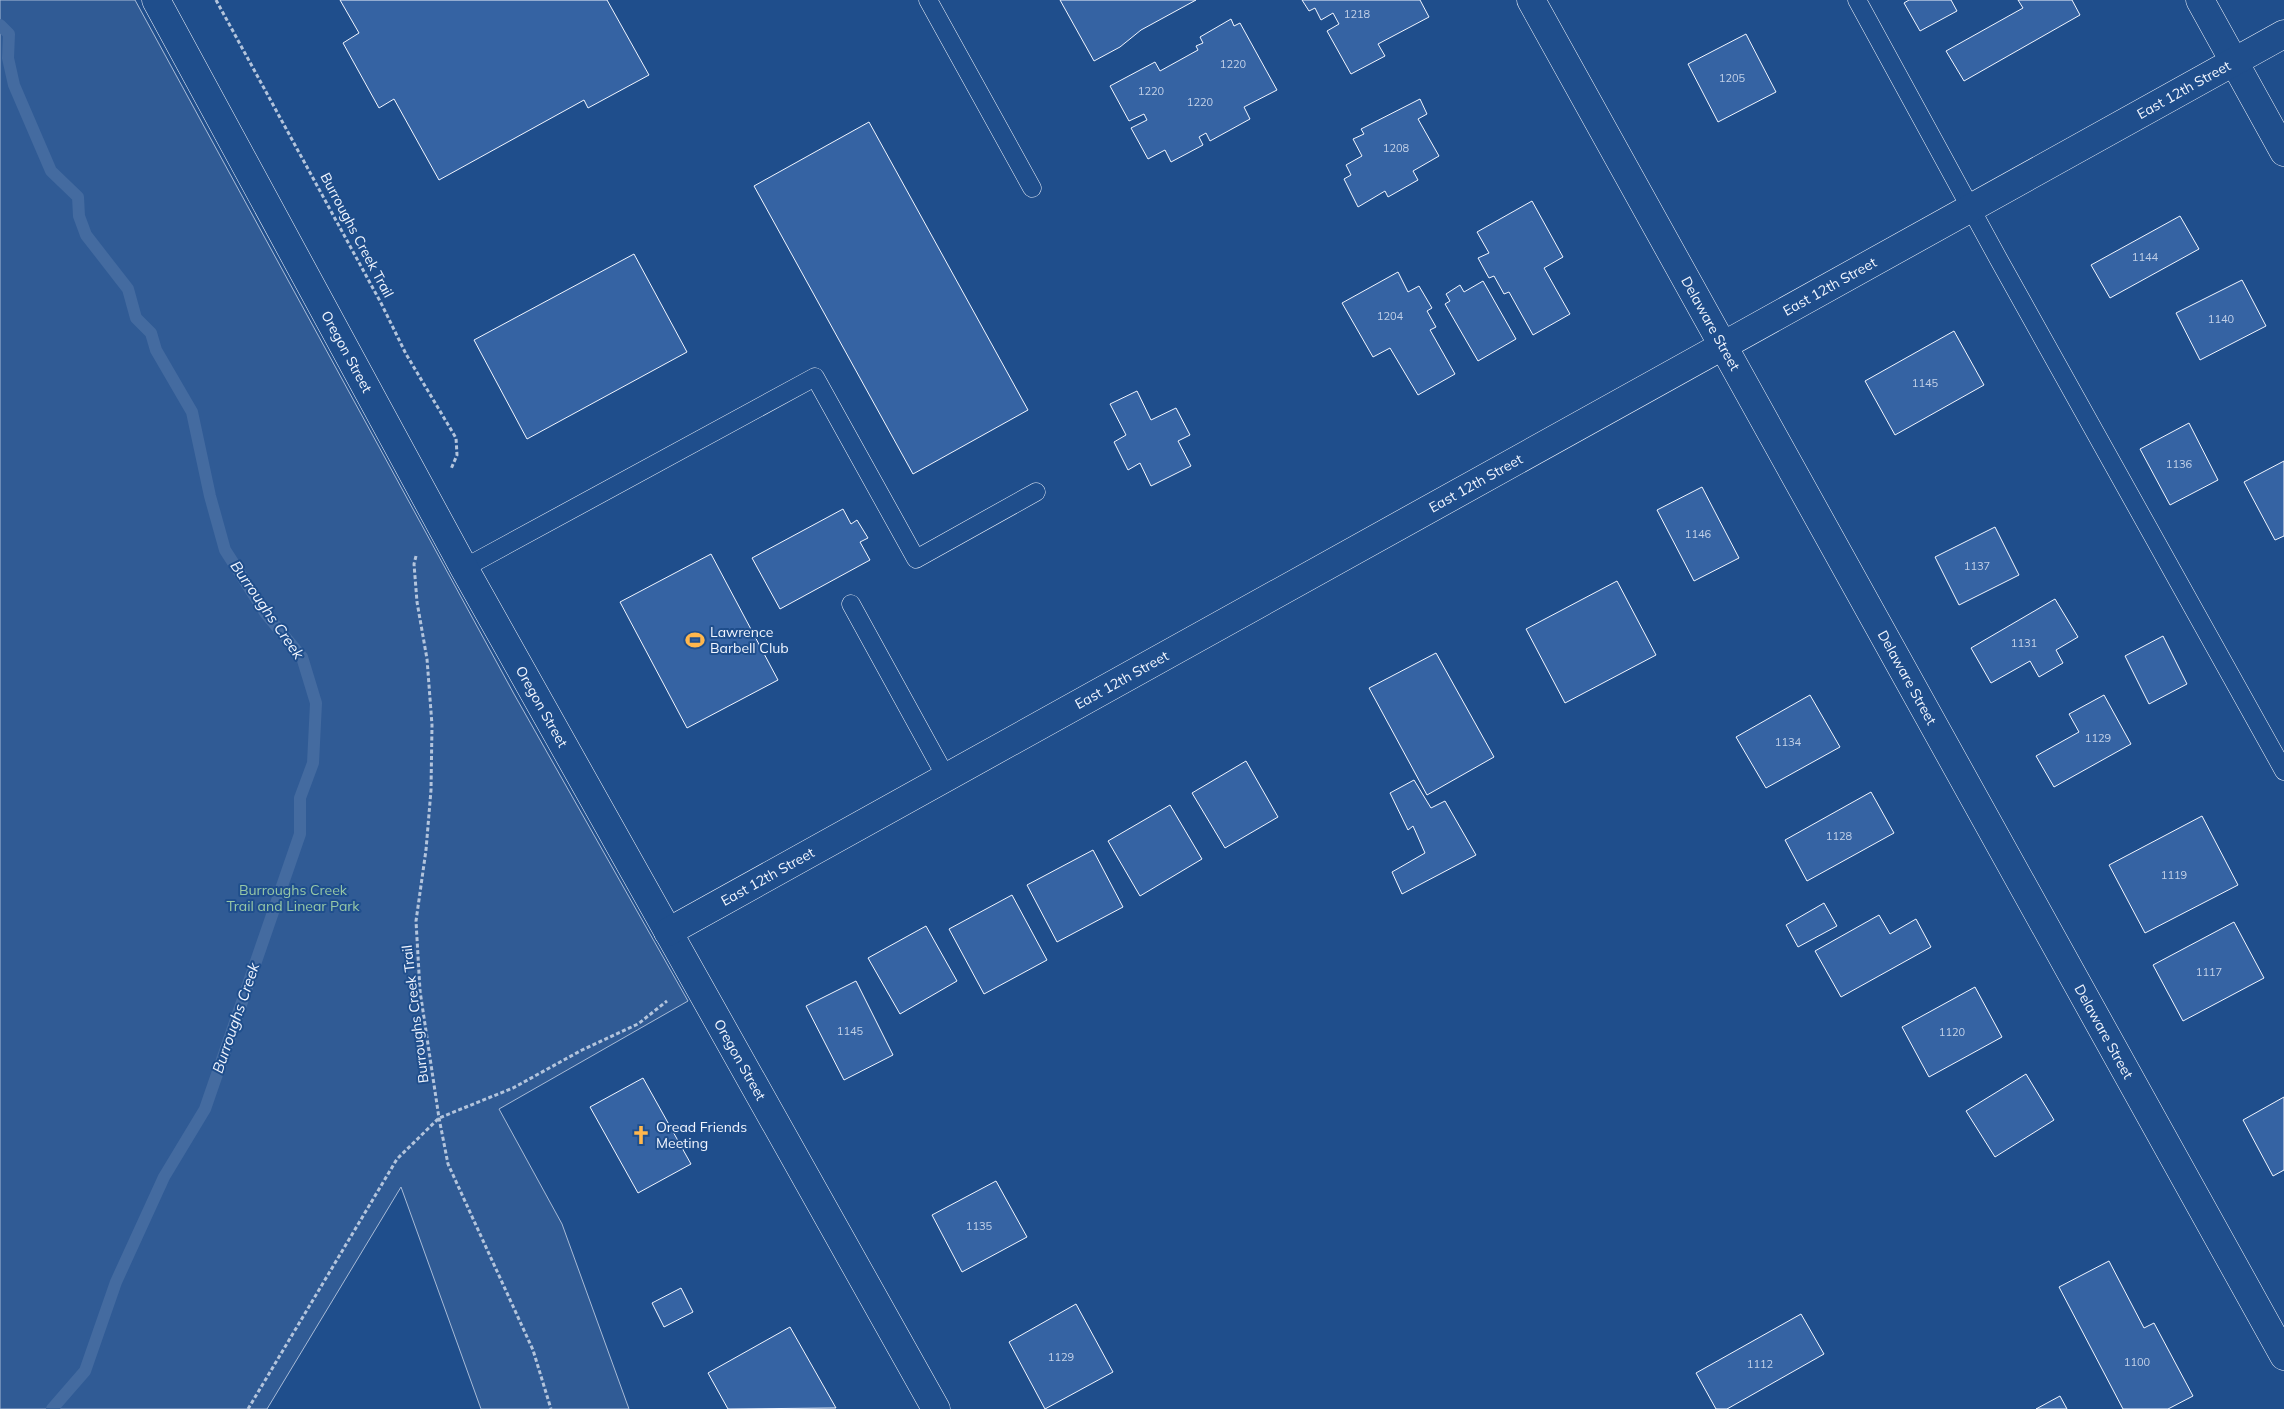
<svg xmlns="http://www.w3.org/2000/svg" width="2284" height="1409" viewBox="0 0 2284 1409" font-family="Mulish,sans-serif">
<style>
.built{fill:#305b95;stroke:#a8bbd7}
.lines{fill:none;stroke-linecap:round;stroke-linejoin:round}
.stream{stroke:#446ba0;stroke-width:12}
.building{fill:#3563a3;stroke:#f2f6ff}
.service-casing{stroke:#f2f6ff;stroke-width:19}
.minor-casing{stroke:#f2f6ff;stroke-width:29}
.path{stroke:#b3c4dc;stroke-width:3;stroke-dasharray:4 2.5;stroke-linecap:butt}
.service{stroke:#1f4e8c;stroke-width:18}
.minor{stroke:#1f4e8c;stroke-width:28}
.labels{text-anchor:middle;stroke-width:4;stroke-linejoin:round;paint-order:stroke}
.number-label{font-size:11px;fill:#c3d1e8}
.street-label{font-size:14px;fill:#f2f6ff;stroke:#1f4e8c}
.poi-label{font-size:14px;fill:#f2f6ff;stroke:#1f4e8c;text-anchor:start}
.park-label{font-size:14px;fill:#97c8a6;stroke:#1f4e8c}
.water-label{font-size:15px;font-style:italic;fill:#f2f6ff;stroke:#1f4e8c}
</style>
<rect width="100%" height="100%" fill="#1f4e8c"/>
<polygon class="built" points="0,0 135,0 514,694 688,1001 499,1109 562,1224 629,1409 481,1409 401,1187 267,1409 0,1409"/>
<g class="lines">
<polyline class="stream" points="0,25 9,34 8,58 14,85 51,171 78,197 79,216 86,235 128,289 136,318 151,333 156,350 192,412 210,496 225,550 266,614 302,657 316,703 313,763 300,798 300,834 205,1109 164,1177 116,1282 85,1371 52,1409"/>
</g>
<g class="building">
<polygon points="340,0 607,0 649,75 588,108 584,100 439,180 394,99 379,108 343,43 359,33"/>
<polygon points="1060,0 1196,0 1141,30 1120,47 1094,61"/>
<polygon points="1302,0 1420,0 1429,17 1378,44 1385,56 1351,74 1327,31 1339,24 1333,13 1321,20 1315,8 1309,11"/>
<polygon points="1909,0 1951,0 1957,11 1920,31 1904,3"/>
<polygon points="2018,0 2072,0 2080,15 1964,81 1946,51 2023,8"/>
<polygon points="1231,19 1234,26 1240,23 1277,90 1244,107 1250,119 1210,141 1206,133 1199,137 1203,145 1171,162 1165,150 1148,159 1131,128 1147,120 1144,114 1129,121 1110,86 1155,62 1160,71 1198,50 1196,46 1203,43 1200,37"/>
<polygon points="1746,34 1776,92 1718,122 1688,64"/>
<polygon points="1420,99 1427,114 1418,119 1439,156 1413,171 1418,180 1388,197 1385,191 1358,207 1344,179 1351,175 1346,165 1362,156 1353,139 1364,134 1361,129"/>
<polygon points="869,122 1028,410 913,474 754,186"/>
<polygon points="1532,201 1563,257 1544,268 1570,314 1533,335 1509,292 1504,294 1494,276 1489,278 1478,258 1489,253 1477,232"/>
<polygon points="2180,216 2199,249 2110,298 2091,265"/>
<polygon points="634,254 687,352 527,439 474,340"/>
<polygon points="1398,272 1408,292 1419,286 1432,308 1427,311 1436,327 1430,330 1455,374 1418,395 1390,348 1373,357 1342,303"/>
<polygon points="2242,280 2266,326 2200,360 2176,313"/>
<polygon points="1483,281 1516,339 1478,361 1445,304 1450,301 1446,294 1460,285 1464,292"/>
<polygon points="1954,331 1984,385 1895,435 1865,381"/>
<polygon points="1137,391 1151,420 1176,408 1190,435 1178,441 1191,466 1151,486 1140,463 1128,470 1114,442 1126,435 1110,404"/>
<polygon points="2189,423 2218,480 2170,505 2140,449"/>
<polygon points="2284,461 2284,536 2275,540 2244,482"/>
<polygon points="1702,487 1739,558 1694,581 1657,510"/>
<polygon points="843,509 851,524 857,520 868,538 860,542 870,560 780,609 752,558"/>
<polygon points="1995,527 2019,575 1959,605 1935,557"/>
<polygon points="711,554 778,680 687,728 620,602"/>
<polygon points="1617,581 1656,655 1565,703 1526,629"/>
<polygon points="2055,599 2078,637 2056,650 2063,663 2039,677 2030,661 1991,683 1971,648"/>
<polygon points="2163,636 2187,684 2149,704 2125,656"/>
<polygon points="1436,653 1494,757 1427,795 1369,688"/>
<polygon points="1810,695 1840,747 1766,788 1736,737"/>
<polygon points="2104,695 2131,744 2054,787 2036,756 2079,732 2069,714"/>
<polygon points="1246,761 1278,817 1225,848 1192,793"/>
<polygon points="1414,780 1431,808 1445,801 1476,855 1402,894 1392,872 1425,853 1413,826 1408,830 1390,793"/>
<polygon points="1871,792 1894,833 1807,881 1785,840"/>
<polygon points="1170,805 1202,859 1140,896 1108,841"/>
<polygon points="2202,816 2238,885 2145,933 2109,865"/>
<polygon points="1093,850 1123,907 1057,942 1027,885"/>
<polygon points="1012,895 1047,960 984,994 949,929"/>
<polygon points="1824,903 1837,926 1798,947 1786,925"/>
<polygon points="1879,915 1890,934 1916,919 1931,947 1841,997 1815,951"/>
<polygon points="2234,922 2264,978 2183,1021 2153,965"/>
<polygon points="926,926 957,981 900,1014 868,958"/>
<polygon points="856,981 893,1055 844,1080 806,1006"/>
<polygon points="1975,987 2002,1037 1929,1077 1902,1027"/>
<polygon points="2026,1074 2054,1120 1995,1157 1966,1111"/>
<polygon points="643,1078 691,1164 638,1193 590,1107"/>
<polygon points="2284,1097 2284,1170 2273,1176 2243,1120"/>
<polygon points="996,1181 1027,1237 962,1272 932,1215"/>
<polygon points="2109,1261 2144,1328 2154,1323 2193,1396 2168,1409 2123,1409 2059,1287"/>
<polygon points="681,1288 693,1312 664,1327 652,1303"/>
<polygon points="1076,1304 1113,1372 1045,1409 1009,1342"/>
<polygon points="1801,1314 1824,1354 1727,1409 1716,1409 1696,1373"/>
<polygon points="790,1327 836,1408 728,1409 708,1373"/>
<polygon points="2060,1396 2067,1409 2036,1409"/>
</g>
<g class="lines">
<g class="service-casing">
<g id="service">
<polyline points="928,0 1032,188"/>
<polyline points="1857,0 1999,260 2284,771"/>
<polyline points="464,568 815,377 916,559 1036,492"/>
<polyline points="851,604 946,777"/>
</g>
</g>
<g class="minor-casing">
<g id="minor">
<path id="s1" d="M156,0L464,568L936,1409"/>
<path id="s2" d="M1531,0L2284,1356"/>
<polyline points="2200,0 2284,152"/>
<path id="s3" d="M668,932L2284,34"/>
</g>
</g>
<g class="path">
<polyline points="216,0 381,303 406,354 456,438 457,455 451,469"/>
<polyline points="416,556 414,564 417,602 427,659 432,725 431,790 426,850 416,921 420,991 439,1118 448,1164 533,1350 551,1409"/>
<polyline points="248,1409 397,1159 439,1118 513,1088 582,1050 638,1024 667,1001"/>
</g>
<use href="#service" class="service"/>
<use href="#minor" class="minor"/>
</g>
<defs>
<g id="stadium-bare" transform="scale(1.5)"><path d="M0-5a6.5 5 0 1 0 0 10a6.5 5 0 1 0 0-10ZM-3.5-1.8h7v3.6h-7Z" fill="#ffb74d" stroke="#1f4e8c" stroke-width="2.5" paint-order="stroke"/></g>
<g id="church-bare" transform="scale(1.5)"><path d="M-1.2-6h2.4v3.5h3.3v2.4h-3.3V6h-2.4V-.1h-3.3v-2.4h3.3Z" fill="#ffb74d" stroke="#1f4e8c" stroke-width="2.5" paint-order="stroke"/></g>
</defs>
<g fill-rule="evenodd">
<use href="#stadium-bare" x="695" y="640"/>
<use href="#church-bare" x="641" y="1135"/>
</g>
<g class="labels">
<g class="number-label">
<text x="1357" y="18">1218</text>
<text x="1233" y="68">1220</text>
<text x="1732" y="82">1205</text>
<text x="1151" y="95">1220</text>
<text x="1200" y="106">1220</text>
<text x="1396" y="152">1208</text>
<text x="2145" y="261">1144</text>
<text x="1390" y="320">1204</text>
<text x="2221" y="323">1140</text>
<text x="1925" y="387">1145</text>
<text x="2179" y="468">1136</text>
<text x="1698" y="538">1146</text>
<text x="1977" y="570">1137</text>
<text x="2024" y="647">1131</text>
<text x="2098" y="742">1129</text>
<text x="1788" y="746">1134</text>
<text x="1839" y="840">1128</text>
<text x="2174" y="879">1119</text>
<text x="2209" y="976">1117</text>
<text x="850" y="1035">1145</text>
<text x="1952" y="1036">1120</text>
<text x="979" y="1230">1135</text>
<text x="1061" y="1361">1129</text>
<text x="2137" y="1366">1100</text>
<text x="1760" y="1368">1112</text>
</g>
<g class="street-label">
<text dy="5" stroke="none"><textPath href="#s3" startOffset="1734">East 12th Street</textPath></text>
<text transform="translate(357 235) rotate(62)" y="5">Burroughs Creek Trail</text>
<text dy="5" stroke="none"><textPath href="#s3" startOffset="1329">East 12th Street</textPath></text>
<text dy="5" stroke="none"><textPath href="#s2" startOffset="370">Delaware Street</textPath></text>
<text dy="5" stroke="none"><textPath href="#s1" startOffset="400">Oregon Street</textPath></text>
<text dy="5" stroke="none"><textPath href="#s3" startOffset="924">East 12th Street</textPath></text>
<text dy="5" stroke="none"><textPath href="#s2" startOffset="775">Delaware Street</textPath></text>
<text dy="5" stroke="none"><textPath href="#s3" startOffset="519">East 12th Street</textPath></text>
<text dy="5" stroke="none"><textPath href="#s1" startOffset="805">Oregon Street</textPath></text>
<text dy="5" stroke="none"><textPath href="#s3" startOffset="114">East 12th Street</textPath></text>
<text transform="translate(415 1014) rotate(-97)" y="5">Burroughs Creek Trail</text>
<text dy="5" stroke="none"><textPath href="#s2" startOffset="1180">Delaware Street</textPath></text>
<text dy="5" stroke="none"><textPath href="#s1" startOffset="1210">Oregon Street</textPath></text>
</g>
<g class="poi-label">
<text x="710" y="637">Lawrence<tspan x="710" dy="16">Barbell Club</tspan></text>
<text x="656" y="1132">Oread Friends<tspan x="656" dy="16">Meeting</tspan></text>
</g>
<g class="park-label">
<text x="293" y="895">Burroughs Creek<tspan x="293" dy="16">Trail and Linear Park</tspan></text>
</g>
<g class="water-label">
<text transform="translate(267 610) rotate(55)" y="5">Burroughs Creek</text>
<text transform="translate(236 1018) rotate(-71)" y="5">Burroughs Creek</text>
</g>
</g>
</svg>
